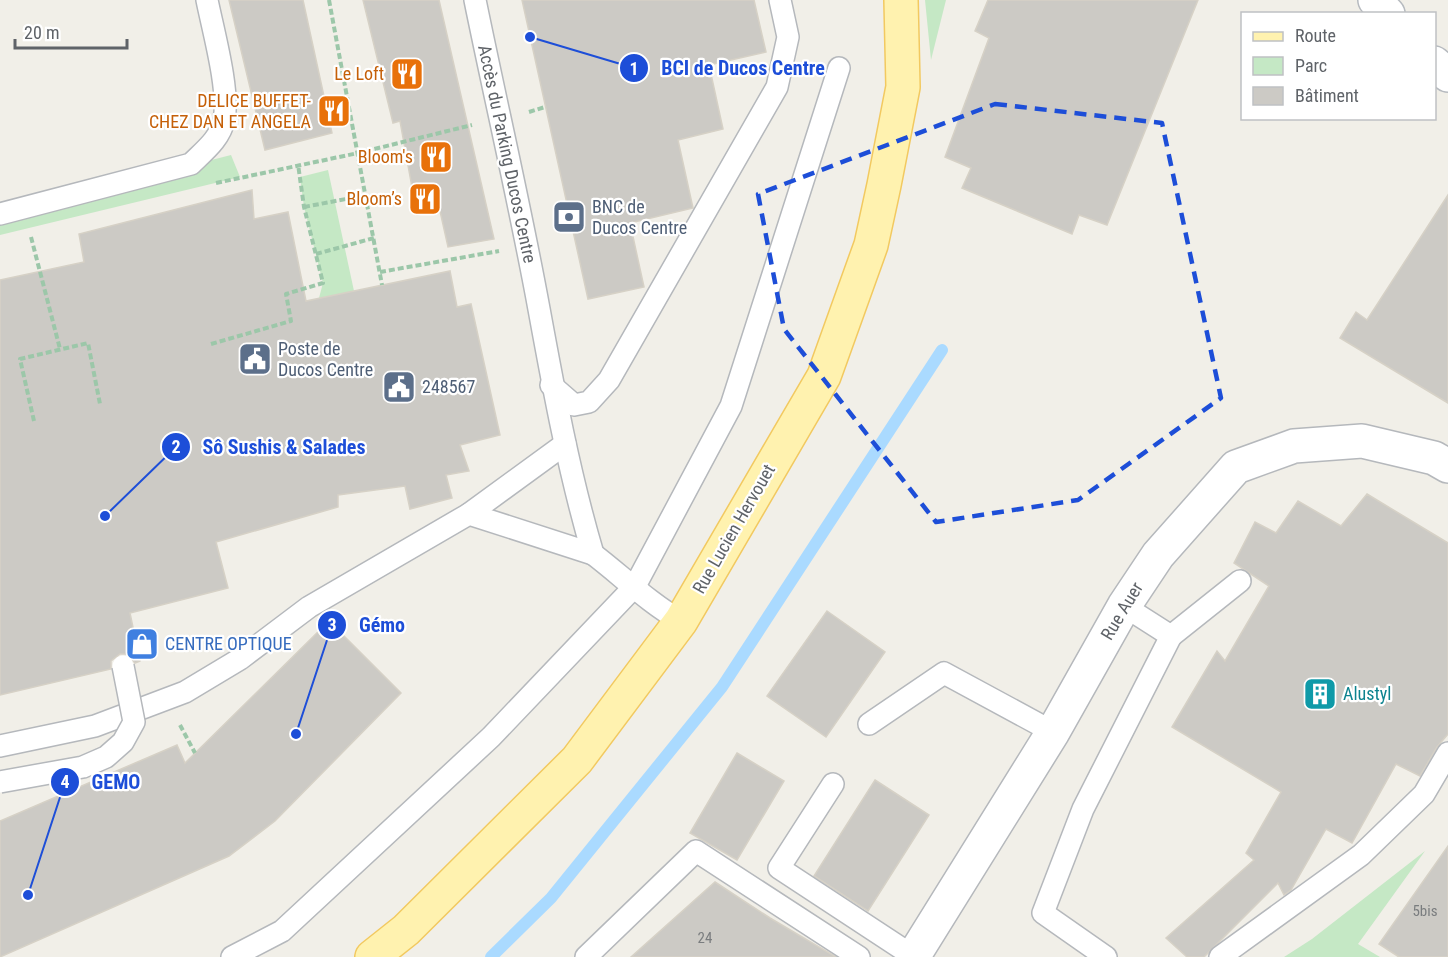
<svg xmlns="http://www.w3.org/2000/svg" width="1448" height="957" viewBox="0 0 1448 957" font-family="'Roboto Condensed',sans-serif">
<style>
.green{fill:#c5e8c5}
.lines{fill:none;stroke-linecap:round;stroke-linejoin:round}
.stream{stroke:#aadaff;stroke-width:12}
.building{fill:#cccac5;stroke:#d6d1c6;stroke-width:1.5}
.service-casing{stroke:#b5b8bc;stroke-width:24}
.tertiary-casing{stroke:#b5b8bc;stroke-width:36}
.secondary-casing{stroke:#b6babf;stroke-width:36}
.primary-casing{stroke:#f2c960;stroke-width:36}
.path{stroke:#9cc7a9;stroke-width:4;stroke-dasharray:6 3;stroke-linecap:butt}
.service{stroke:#fff;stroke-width:21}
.tertiary{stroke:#fff;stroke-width:33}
.secondary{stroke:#fff;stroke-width:33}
.primary{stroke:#fff2af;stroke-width:33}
.service-bridge-casing{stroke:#b5b8bc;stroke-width:24;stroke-linecap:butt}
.service-bridge{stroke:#fff;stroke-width:21}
.marked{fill:none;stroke:#1d4ed8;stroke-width:4.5;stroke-dasharray:12 8;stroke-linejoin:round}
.labels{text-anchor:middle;stroke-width:4.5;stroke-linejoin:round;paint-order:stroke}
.number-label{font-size:15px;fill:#7a7d7f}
.food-label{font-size:18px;fill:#c56008;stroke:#fff;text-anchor:end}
.street-label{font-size:18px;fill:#5f6368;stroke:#fff}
.service-label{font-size:18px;fill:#4e5e75;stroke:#fff;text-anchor:start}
.shop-label{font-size:18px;fill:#366cbe;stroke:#fff;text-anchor:start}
.culture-label{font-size:18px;fill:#0d838f;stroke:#fff;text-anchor:start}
.leader{fill:none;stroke:#1d4ed8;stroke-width:2}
.callout-dot{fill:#1d4ed8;stroke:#fff;stroke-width:2}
.mark-label{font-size:18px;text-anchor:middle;font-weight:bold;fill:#fff}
.callout-label{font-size:20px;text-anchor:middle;font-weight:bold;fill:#1d4ed8;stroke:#fff;stroke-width:4.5;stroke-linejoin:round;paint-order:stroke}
</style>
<rect width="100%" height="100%" fill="#f1efe8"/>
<g class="green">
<polygon points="925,0 946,0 931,60"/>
<polygon points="231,155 240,177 0,235 0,214"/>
<polygon points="328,170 354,291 319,298 323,283 304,207 300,177"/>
<polygon points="1425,851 1358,944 1380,957 1284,957 1312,939"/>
</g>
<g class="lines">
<polyline class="stream" points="491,957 551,898 722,687 942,350"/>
</g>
<g class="building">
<polygon points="229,0 303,0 332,133 265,150"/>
<polygon points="363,0 439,0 494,239 448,247 440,211 417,215 400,121 393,123"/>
<polygon points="522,0 754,0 766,52 709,65 723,129 678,140 693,208 630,223 644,287 588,299"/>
<polygon points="988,0 1198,0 1107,225 1079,215 1072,234 962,188 971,168 945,157 989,38 975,31"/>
<polygon points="252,190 254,219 288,212 306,301 450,271 457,307 471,304 500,435 460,445 469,471 446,475 452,498 410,509 405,486 338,495 338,507 216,542 228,588 130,613 140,661 135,663 128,654 120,654 111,661 111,669 0,695 0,280 84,262 79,234"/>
<polygon points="1448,195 1448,403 1340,338 1356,312 1367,320"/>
<polygon points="1367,494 1448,543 1448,734 1437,747 1420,776 1396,764 1352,843 1326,829 1291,890 1284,895 1278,883 1204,957 1187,957 1166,938 1254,860 1246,853 1281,792 1172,727 1217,651 1225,661 1269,586 1234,563 1255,522 1276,533 1298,501 1341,526"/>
<polygon points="827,611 885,652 826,737 767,696"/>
<polygon points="329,621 401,693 275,821 229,856 0,957 0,821 177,745 185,763"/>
<polygon points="737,753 784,781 737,860 690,833"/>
<polygon points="875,780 929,815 868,911 814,876"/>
<polygon points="1448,846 1448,957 1399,957 1379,944"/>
<polygon points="715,882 770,918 836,957 631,957"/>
</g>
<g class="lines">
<g class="service-casing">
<g id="service">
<path d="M0,214L191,164C204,151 220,139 224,120C230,91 213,30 207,0"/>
<polyline points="551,385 574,405 589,402 609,380 777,87 788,37 780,0"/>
<polyline points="469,514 565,444"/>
<path d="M593,554C622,576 649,603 681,621"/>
<polyline points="1171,636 1240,581"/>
<polyline points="869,724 944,673 1053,732"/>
<path d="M0,746L95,726L185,692L240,659L309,607L469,514L593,554C569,473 554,391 539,309C520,205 496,103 475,0"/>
<polyline points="833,784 779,868 913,956"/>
<polyline points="232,957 282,931 491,737 635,586 731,406 839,68"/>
<polyline points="586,957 696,851 859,957"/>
<polyline points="1106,957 1043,913 1083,809 1171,636 1124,606"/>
<polyline points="1220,957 1361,855 1424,794 1448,753"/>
</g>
</g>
<g class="tertiary-casing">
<polyline id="tertiary" points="913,957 1053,732 1124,606 1158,555 1236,467 1294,446 1362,441 1434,458 1448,466"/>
</g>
<g class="secondary-casing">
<g id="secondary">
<polyline points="1375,0 1388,14"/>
<polyline points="1434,63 1448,75"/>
</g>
</g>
<g class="primary-casing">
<polyline id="primary" points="372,957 406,930 577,760 681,621 824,376 871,245 884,185 903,87 901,0"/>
</g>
<g class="path">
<polyline points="329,0 382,285"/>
<polyline points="529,112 545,107"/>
<polyline points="216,183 358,153 472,125"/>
<polyline points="304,207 367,195"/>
<polyline points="31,237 60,349"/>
<polyline points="316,254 374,238"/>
<polyline points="380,272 499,251"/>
<polyline points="211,344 291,321 286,294 323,283 304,207 298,164"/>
<polyline points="34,421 20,359 88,343 100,404"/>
<polyline points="180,725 195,753"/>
</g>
<use href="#service" class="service"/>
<use href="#tertiary" class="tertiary"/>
<use href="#secondary" class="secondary"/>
<use href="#primary" class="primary"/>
<g class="service-bridge-casing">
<polyline id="service-bridge" points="0,782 83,767 106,757 123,742 134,722 123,666"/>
</g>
<use href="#service-bridge" class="service-bridge"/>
</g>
<path class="marked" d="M995,104L1162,123L1221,398L1078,500L936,522L784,329L758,194Z"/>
<defs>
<g id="restaurant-square" transform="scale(1.725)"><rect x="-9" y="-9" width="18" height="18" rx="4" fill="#e8710a" stroke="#fff"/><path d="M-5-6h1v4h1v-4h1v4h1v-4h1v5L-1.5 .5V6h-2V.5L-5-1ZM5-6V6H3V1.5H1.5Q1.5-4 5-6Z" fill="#fff"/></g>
<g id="bank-square" transform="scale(1.725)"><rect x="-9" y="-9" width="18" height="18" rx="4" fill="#5c6f8a" stroke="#fff"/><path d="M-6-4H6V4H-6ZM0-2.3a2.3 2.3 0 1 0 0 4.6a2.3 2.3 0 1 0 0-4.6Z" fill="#fff"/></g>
<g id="civic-square" transform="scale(1.725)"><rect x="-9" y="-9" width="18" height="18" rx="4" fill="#5c6f8a" stroke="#fff"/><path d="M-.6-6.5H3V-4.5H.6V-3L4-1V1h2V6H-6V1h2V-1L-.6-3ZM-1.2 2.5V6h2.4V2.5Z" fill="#fff"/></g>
<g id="shop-square" transform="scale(1.725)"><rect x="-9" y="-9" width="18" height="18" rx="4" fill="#3f7fe0" stroke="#fff"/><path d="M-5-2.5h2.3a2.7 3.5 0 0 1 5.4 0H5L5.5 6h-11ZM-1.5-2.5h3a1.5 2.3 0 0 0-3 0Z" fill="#fff"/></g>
<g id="building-square" transform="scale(1.725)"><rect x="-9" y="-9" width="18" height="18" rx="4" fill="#0f9aa8" stroke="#fff"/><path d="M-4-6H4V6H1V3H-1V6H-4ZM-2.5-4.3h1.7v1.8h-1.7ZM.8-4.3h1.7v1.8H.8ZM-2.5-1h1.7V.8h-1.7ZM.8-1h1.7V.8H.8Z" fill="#fff"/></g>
</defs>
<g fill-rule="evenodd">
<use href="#restaurant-square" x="407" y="74"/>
<use href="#restaurant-square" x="334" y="111"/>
<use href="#restaurant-square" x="436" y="157"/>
<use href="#restaurant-square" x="425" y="199"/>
<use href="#bank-square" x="569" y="217"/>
<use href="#civic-square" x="255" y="359"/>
<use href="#civic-square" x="399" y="387"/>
<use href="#shop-square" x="142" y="644"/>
<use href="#building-square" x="1320" y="694"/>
</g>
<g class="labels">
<g class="number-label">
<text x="1425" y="916">5bis</text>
<text x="705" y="943">24</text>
</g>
<g class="food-label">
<text x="384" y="80">Le Loft</text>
<text x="311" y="107">DELICE BUFFET-<tspan x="311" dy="21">CHEZ DAN ET ANGELA</tspan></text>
<text x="413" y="163">Bloom's</text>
<text x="402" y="205">Bloom’s</text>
</g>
<g class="street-label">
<text transform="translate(507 154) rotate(78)" y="6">Accès du Parking Ducos Centre</text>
<text transform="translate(734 529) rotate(-60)" y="6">Rue Lucien Hervouet</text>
<text transform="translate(1122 611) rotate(-59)" y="6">Rue Auer</text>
</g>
<g class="service-label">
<text x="592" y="213">BNC de<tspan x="592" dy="21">Ducos Centre</tspan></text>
<text x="278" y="355">Poste de<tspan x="278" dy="21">Ducos Centre</tspan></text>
<text x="422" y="393">248567</text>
</g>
<g class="shop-label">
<text x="165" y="650">CENTRE OPTIQUE</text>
</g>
<g class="culture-label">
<text x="1343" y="700">Alustyl</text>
</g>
</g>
<path class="leader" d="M530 37L634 68M105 516L176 447M296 734L332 625M28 895L65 782"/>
<g class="callout-dot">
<circle cx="530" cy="37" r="6"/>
<circle cx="105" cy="516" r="6"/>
<circle cx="296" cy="734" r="6"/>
<circle cx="28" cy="895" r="6"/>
<circle cx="634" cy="68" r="15"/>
<circle cx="176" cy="447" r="15"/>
<circle cx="332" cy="625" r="15"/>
<circle cx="65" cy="782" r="15"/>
</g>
<g class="mark-label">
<text x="634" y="75">1</text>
<text x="176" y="453">2</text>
<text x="332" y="631">3</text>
<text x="65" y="788">4</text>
</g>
<g class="callout-label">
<text x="743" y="75">BCI de Ducos Centre</text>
<text x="284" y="454">Sô Sushis &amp; Salades</text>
<text x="382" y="632">Gémo</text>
<text x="116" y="789">GEMO</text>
</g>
<rect x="1241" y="12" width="195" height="108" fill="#ffffff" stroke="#bfc1c3" stroke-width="1.5"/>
<rect x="1253" y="32" width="30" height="9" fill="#fff2af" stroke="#bfc1c3" stroke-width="1.5"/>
<text x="1295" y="42" font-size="18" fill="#5f6368">Route</text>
<rect x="1253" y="57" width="30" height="18" fill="#c5e8c5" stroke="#bfc1c3" stroke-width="1.5"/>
<text x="1295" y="72" font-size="18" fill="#5f6368">Parc</text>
<rect x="1253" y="87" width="30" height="18" fill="#cccac5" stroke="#bfc1c3" stroke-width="1.5"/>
<text x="1295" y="102" font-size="18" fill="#5f6368">Bâtiment</text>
<path d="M15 39v9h112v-9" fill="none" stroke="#5f6368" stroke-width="3"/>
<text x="24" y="39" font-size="18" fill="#5f6368" stroke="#ffffff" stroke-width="4.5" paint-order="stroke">20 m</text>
</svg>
